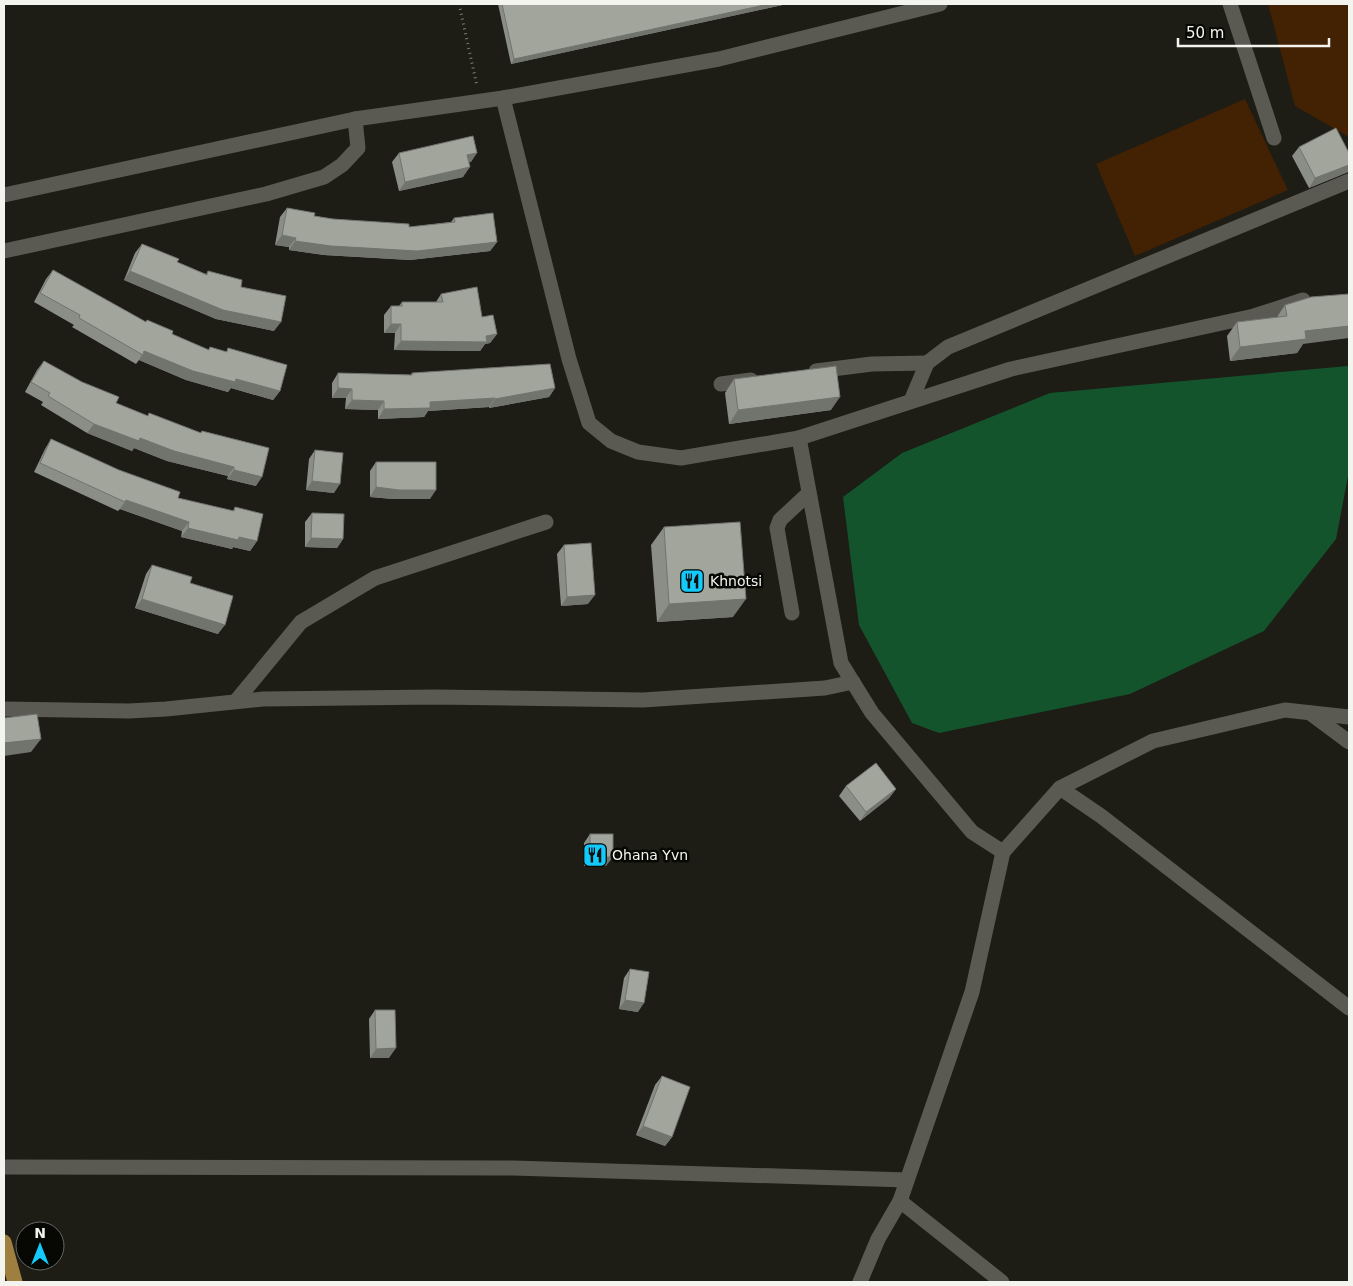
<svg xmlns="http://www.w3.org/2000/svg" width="1353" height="1286" viewBox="0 0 1353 1286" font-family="'DejaVu Sans',sans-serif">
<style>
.green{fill:#432103}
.water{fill:#13542d}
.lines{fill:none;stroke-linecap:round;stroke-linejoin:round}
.path{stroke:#7f7f78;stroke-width:3;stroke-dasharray:1 4;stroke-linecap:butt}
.minor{stroke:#5b5a52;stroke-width:15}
.major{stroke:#9e7f3f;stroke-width:15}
.wall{fill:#8a8e86}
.shaded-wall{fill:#71746d}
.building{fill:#a1a59c;stroke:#71746d}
.labels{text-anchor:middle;stroke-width:5;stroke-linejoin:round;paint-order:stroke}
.poi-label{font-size:14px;fill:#f4f4ef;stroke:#070704;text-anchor:start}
</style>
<rect width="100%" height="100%" fill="#1d1c15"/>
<g class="green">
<polygon points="1268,4 1349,4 1349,137 1295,106"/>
<polygon points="1245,99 1288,190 1135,256 1096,164"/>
</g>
<polygon class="water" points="1348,366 1349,471 1336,539 1264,631 1130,694 939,733 912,723 859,625 843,497 902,453 1050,393"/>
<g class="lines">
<polyline class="path" points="459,4 477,86"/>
<g class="minor">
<polyline points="1230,4 1274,138"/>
<polyline points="503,98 569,359 589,423 611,441 638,452 681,458 799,438 841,663 872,713 972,832 1003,852"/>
<polyline points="4,195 355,119 503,98 719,59 940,4"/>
<polyline points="4,251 266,194 324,177 342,165 358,148 355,119"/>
<polyline points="816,371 872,364 927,363"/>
<polyline points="721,384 751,380"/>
<polyline points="911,401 927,363 948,347 1349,181"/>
<polyline points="799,438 1011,369 1254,316 1303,300"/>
<polyline points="792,613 777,528 780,520 809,493"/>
<polyline points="236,701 301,622 375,578 546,522"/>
<polyline points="4,709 129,711 166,709 263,699 435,697 643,700 825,688 853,682"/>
<polyline points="1310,713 1349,742"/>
<polyline points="1060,788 1101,816 1349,1008"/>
<polyline points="4,1167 513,1168 907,1180"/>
<polyline points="900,1201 1002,1282"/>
<polyline points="860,1282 878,1239 900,1201 972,992 1003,852 1060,788 1153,741 1285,710 1349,717"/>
</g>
<polyline class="major" points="4,1242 15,1282"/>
</g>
<g class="wall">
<polygon points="498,4 787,4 511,64"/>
<polygon points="1299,147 1348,172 1309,188 1292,156"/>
<polygon points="399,153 471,162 469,162 463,177 399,191 392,162"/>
<polygon points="287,208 314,216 333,219 409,227 451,222 454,218 497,242 490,251 410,260 324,255 289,250 289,247 275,245 280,217"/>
<polygon points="142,244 177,262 206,274 208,271 241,287 274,331 216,319 124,280 135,253"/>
<polygon points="53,270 146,322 147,320 172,334 208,350 210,347 226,352 228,348 280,391 273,400 231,388 228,392 186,380 139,360 136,364 72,327 74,325 34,302 46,279"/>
<polygon points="441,294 482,317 497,334 490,343 485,344 480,351 394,350 395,333 384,333 384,315 391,306 399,306 402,302 436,302"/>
<polygon points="1285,305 1303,344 1297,353 1230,361 1227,336 1237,322 1277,317"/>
<polygon points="44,361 116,403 148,416 149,413 200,433 202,431 256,486 227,479 228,476 167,461 134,448 132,451 87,433 41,405 43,402 25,392 37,370"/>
<polygon points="338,373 411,375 412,373 555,388 549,397 489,408 489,407 428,411 424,417 378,419 378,410 345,409 346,398 332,398 332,383"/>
<polygon points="734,379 831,410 729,424 725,393"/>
<polygon points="51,439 178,498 233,511 235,507 257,541 250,551 233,547 232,549 181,537 182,531 120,509 118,511 34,472 45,449"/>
<polygon points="315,450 334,493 306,490 309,459"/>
<polygon points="376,462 430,499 393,499 370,497 370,471"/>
<polygon points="312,513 343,539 337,548 305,547 305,522"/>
<polygon points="664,527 733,617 657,622 651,545"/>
<polygon points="564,545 588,604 561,606 557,554"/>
<polygon points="152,565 190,583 218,634 135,608 146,574"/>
<polygon points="846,786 896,789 889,798 860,821 839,796"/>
<polygon points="590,834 606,866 584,866 584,843"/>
<polygon points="630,969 638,1012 619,1009 624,978"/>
<polygon points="375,1010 389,1058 370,1058 369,1019"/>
<polygon points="662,1076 672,1137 665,1146 636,1135 655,1085"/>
</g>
<g class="shaded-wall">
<polygon points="769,4 787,4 511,64 514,59"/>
<polygon points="477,153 471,162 460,164 467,155"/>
<polygon points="1349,165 1349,170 1348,172 1309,188 1315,178"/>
<polygon points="470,167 463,177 399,191 405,182"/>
<polygon points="282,235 296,238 289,247 275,245"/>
<polygon points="295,241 497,242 490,251 410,260 324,255 289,250"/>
<polygon points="130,271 281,322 274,331 216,319 124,280"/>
<polygon points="391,324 401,324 395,333 384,333"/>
<polygon points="1349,326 1349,338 1303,344 1297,353 1230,361 1240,347 1305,331"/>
<polygon points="497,334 490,343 485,344 480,351 394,350 401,341 486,336"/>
<polygon points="144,351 236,379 280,391 273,400 231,388 228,392 186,380 139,360"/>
<polygon points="338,388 352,389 346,398 332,398"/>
<polygon points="555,388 549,397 489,408 495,399"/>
<polygon points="840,397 831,410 729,424 738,410"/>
<polygon points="495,398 489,407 428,411 424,417 378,419 384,409 430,402"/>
<polygon points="352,400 384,401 378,410 345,409"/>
<polygon points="94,424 140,438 234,467 228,476 167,461 134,448 132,451 87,433"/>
<polygon points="234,470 262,477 256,486 227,479"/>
<polygon points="312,481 340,484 334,493 306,490"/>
<polygon points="376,487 436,490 430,499 393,499 370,497"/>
<polygon points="126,500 189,522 182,531 120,509"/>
<polygon points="188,528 239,537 257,541 250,551 233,547 232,549 181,537"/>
<polygon points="311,538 343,539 337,548 305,547"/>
<polygon points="595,595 588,604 561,606 567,597"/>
<polygon points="142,599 225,625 218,634 135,608"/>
<polygon points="746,599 733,617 657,622 669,604"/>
<polygon points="41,739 31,752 4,756 4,743"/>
<polygon points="896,789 889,798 860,821 866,812"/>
<polygon points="590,857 613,857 606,866 584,866"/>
<polygon points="625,1000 644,1003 638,1012 619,1009"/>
<polygon points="396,1048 389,1058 370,1058 376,1049"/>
<polygon points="643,1126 672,1137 665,1146 636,1135"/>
</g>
<g class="building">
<polygon points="502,4 769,4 514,59"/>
<polygon points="1336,128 1349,153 1349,165 1315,178 1299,147"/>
<polygon points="473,136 477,153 467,155 470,167 405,182 399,153"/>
<polygon points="287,208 315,213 314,216 333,219 409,224 409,227 455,222 454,218 493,213 497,242 417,251 331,246 295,241 296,238 282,235"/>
<polygon points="142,244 179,259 177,262 207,275 208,271 242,280 241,287 286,296 281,322 223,310 130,271"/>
<polygon points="53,270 146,322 147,320 173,331 172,334 209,350 210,347 227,352 228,348 287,365 280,391 236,379 235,382 193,371 144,351 143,355 79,318 80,315 40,293"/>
<polygon points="477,287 482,317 493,315 497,334 486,336 487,342 401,341 401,324 391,324 391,306 402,306 402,302 443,302 441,294"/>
<polygon points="1349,294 1349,326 1305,331 1306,339 1240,347 1237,322 1287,316 1285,305 1311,297"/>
<polygon points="44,361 82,382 119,397 116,403 148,416 149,413 201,433 202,431 269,448 262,477 234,470 234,467 174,451 140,438 139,441 94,424 48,396 50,393 31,382"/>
<polygon points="550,364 555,388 495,399 495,398 430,402 430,408 384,409 384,401 352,400 352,389 338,388 338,373 412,375 412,373"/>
<polygon points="836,366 840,397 738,410 734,379"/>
<polygon points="51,439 119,470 180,492 178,498 234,511 235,507 263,514 257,541 239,537 238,540 188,528 189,522 126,500 125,502 40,463"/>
<polygon points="315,450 343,453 340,484 312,481"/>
<polygon points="376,462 436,462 436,490 399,490 376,487"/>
<polygon points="312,513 344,514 343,539 311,538"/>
<polygon points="740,522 746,599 669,604 664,527"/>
<polygon points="591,543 595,595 567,597 564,545"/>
<polygon points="152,565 192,577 190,583 233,596 225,625 142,599"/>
<polygon points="37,714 41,739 4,743 4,718"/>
<polygon points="876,763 896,789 866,812 846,786"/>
<rect x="590" y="834" width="23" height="23"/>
<polygon points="630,969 649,972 644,1003 625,1000"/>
<polygon points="375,1010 395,1010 396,1048 376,1049"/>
<polygon points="662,1076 690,1087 672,1137 643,1126"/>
</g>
<defs>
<g id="restaurant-square" transform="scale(1.25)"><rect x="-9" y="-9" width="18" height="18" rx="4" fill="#13cafb" stroke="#070704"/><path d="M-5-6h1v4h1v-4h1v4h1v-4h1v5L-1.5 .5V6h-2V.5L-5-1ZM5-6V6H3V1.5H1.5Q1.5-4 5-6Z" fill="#111"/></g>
</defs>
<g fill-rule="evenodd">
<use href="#restaurant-square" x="692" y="581"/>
<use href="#restaurant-square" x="595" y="855"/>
</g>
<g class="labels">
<g class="poi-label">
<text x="710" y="586">Khnotsi</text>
<text x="612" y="860">Ohana Yvn</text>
</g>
</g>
<rect width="1353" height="1286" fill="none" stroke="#f4f4ef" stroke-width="10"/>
<g transform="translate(40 1246)"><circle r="24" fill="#070704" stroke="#666662"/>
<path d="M0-4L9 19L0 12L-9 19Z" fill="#13cafb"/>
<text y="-8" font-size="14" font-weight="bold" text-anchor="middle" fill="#f4f4ef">N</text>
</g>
<path d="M1178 38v8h151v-8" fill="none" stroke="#f4f4ef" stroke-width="2.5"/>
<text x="1186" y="38" font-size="15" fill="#f4f4ef" stroke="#070704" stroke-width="4" paint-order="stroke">50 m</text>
</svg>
